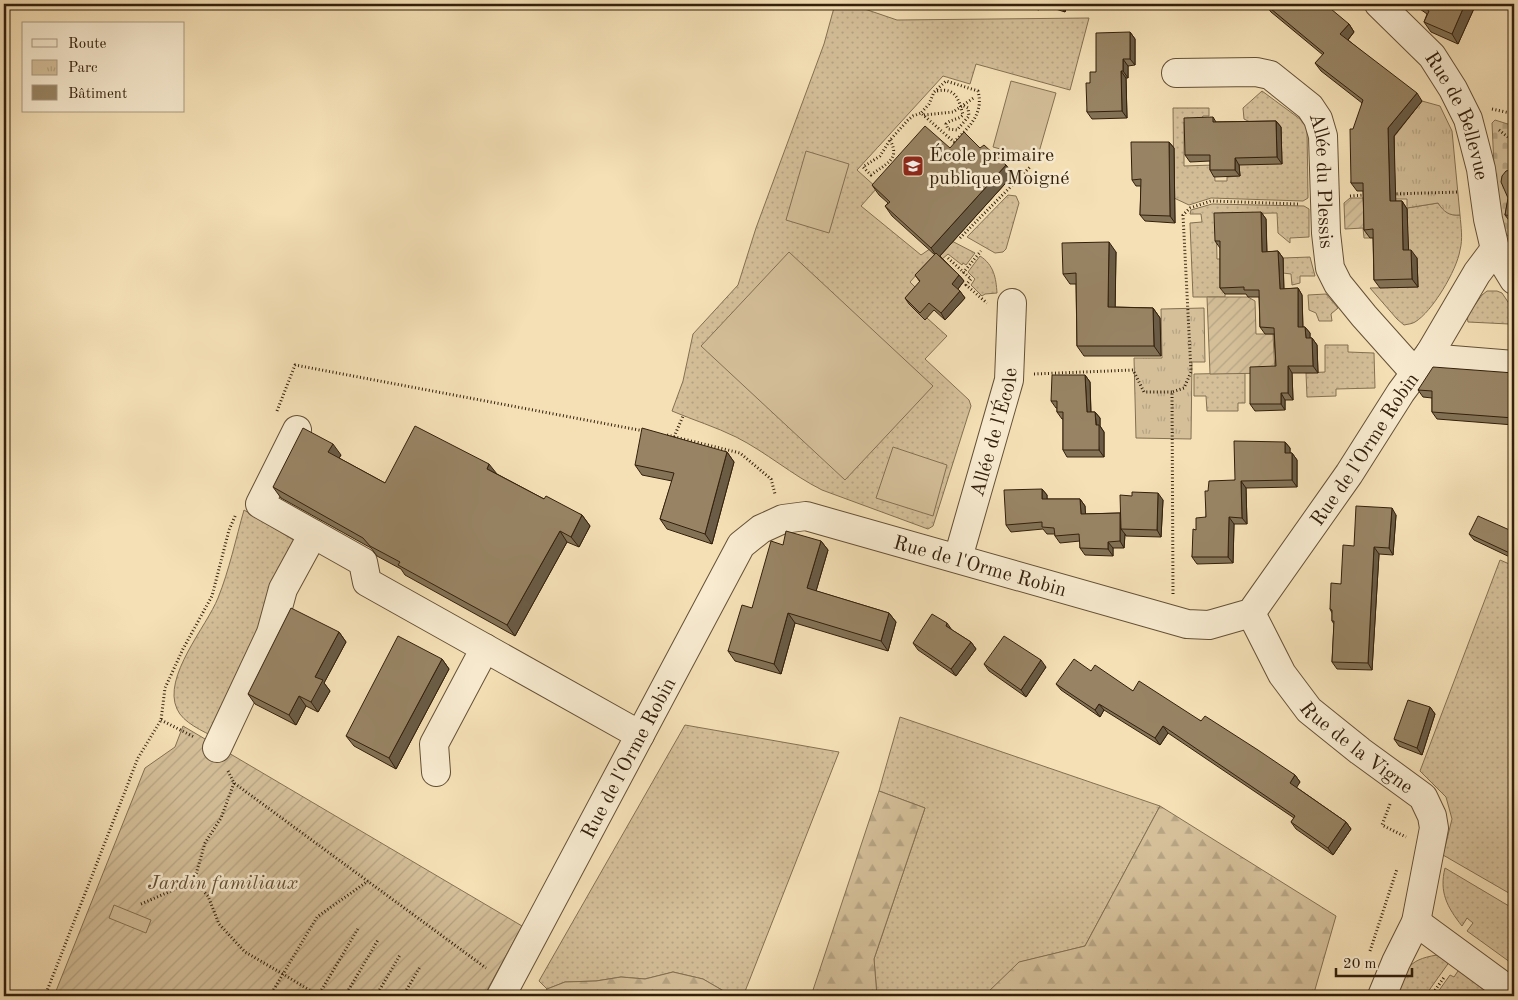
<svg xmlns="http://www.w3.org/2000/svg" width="1518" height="1000" viewBox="0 0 1518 1000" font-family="'Old Standard TT',serif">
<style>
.grass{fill:url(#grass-dots);stroke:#847052}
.forest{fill:url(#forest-firs);stroke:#847052}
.cemetery{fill:url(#cemetery-stones);stroke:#847052}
.park{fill:url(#park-tufts);stroke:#847052}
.garden{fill:url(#garden-furrows);stroke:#847052}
.pitch{fill:#d4bf99;stroke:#847052}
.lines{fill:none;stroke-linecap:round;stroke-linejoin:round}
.minor-casing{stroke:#645036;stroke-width:30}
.path{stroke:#33200c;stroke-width:3;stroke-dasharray:1 2.5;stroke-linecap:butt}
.minor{stroke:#f8ebd0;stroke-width:28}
.wall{fill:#837256;stroke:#33200c}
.shaded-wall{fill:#6a5c46;stroke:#33200c}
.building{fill:#988464;stroke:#33200c}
.labels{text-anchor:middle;stroke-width:5;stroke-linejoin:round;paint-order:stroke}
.street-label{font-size:20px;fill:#33200c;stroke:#f8ebd0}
.poi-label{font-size:20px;fill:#33200c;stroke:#f8ebd0;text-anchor:start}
.park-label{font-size:20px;font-style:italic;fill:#635036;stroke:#f8ebd0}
</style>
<defs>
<pattern id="grass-dots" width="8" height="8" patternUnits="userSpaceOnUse" patternTransform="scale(1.25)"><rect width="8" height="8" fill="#d4bf99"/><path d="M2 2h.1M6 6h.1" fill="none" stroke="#b6a483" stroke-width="1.8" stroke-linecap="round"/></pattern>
<pattern id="forest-firs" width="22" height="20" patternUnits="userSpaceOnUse" patternTransform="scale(1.25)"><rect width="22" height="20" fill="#d4bf99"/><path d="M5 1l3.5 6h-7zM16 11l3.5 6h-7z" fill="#b6a483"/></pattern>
<pattern id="cemetery-stones" width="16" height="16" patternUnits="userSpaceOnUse" patternTransform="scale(1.25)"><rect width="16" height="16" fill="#d4bf99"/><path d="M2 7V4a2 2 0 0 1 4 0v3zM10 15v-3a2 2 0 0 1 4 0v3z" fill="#b6a483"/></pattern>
<pattern id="park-tufts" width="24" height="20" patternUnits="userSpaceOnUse" patternTransform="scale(1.25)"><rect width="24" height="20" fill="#d4bf99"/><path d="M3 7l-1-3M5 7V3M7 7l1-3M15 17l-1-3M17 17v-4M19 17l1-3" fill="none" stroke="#b6a483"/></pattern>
<pattern id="garden-furrows" width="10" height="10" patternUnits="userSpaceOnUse" patternTransform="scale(1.25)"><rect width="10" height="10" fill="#d4bf99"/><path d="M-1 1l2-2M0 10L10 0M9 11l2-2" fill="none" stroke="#b6a483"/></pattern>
</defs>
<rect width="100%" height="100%" fill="#f5e0b6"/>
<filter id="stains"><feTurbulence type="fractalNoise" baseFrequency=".004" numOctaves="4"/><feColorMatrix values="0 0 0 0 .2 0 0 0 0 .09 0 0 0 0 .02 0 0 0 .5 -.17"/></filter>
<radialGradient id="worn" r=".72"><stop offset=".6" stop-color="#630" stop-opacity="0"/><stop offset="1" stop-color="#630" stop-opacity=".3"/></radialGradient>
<g class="grass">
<path d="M835,4H850L897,20L1089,18L1070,90L976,64L970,84L943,76L857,170L877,188L861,206L921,255L946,238L975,253L966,265L963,263L962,265L948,254L941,260L925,265L910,282L917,289L907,301L925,319L927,318L947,336L925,359L969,400L971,406L933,526L928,529L822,490C792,475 766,452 736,437C716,427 693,420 672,411L683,381L693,334L738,285L756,228L824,44Z"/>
<polygon points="1262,91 1300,119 1307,128 1308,198 1303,201 1211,198 1189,205 1174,198 1173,108 1209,108 1209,116 1203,116 1200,121 1184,122 1184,166 1214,165 1215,181 1227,181 1227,177 1240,176 1239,165 1256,125 1244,119 1243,108"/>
<polygon points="1008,195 1016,196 1019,203 1006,249 1003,252 995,253 967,237"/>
<path d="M1438,203C1444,211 1449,216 1460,215C1461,227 1463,239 1460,250C1457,270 1432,312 1415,322C1412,324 1408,324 1404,325L1397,319L1370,288L1418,287L1407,259V208Z"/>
<polygon points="1212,204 1304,206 1309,209 1309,237 1290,238 1290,243 1278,233 1277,213 1216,214 1217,259 1231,259 1225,284 1225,297 1193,297 1190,223 1202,222 1201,214 1190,214 1191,210"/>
<path d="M980,256C994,265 996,278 997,293L985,294L982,296L971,285L975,279L968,272Z"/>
<polygon points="1310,257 1315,276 1300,276 1300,283 1292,285 1291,274 1283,273 1283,258"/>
<polygon points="1487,291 1497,291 1502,293 1514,311 1514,317 1509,324 1468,322 1467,316 1482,295"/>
<polygon points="1326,294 1338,308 1331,314 1332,321 1319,321 1316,313 1309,310 1308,295"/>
<polygon points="1325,345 1348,345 1348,352 1374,353 1375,388 1336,389 1336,396 1307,397 1306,373 1325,372"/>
<polygon points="1245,373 1245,403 1238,403 1238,411 1207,411 1206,396 1194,396 1194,374"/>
<path d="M244,510L300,544L263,633L216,738C203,731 183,723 177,709C162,677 207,626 218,598C229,571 236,538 244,510Z"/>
<polygon points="1500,560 1514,566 1514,896 1443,855 1452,819 1446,797 1420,771"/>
<polygon points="900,717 1160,806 1085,946 1020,962 984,996 877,996 874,959 925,808 879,791"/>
<polygon points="685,725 839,752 744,994 727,993 703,979 673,972 645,979 621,977 596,981 565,982 547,989 539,981"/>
<path d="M1445,868L1514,909V965L1467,931L1473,923L1467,918L1462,926C1447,907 1439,892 1445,868Z"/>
<path d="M1437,955L1442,956L1450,961L1425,996H1396C1406,970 1406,960 1437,955Z"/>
<polygon points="1460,968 1499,996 1435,996 1450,975 1454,977"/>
</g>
<g class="forest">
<polygon points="879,791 925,808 874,959 877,996 811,996"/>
<polygon points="1160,806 1336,916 1314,993 1289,996 984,996 1019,962 1085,946"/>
<polygon points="673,972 703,979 727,993 744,994 743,996 543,996 547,989 565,982 596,981 621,977 645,979"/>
</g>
<polygon class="cemetery" points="1495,120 1514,126 1514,245 1505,232 1496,210 1492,123"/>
<g class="park">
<path d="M1422,101L1440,106L1452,131L1460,215C1449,216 1444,212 1438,203L1407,208V199H1395L1394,137Z"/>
<polygon points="1204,308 1205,362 1192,362 1191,439 1136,438 1134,358 1162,358 1161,309"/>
</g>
<g class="garden">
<polygon points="1350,198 1370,198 1370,238 1364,238 1363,228 1345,229 1344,203"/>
<polygon points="1207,297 1248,297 1255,301 1256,334 1273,334 1275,373 1210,374"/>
<polygon points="183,726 522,926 484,996 54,996 145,768 175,747"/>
</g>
<g class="pitch">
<polygon points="1011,81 1056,93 1037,159 993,147"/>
<polygon points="806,151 849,164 829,233 786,220"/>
<polygon points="789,252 933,386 845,480 701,346"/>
<polygon points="893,447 947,465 933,516 876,498"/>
<polygon points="114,905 151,920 146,933 109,918"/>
</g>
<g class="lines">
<g class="minor-casing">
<g id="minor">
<path id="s1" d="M1379,4L1432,56L1453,89L1468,119L1481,169L1488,219L1495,249L1514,280"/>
<path id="s2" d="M1176,73L1256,72L1270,75L1310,107L1318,119L1323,136L1326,233L1330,268L1338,284L1364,316L1415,373"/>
<polyline points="1430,353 1440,359 1514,365"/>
<polyline points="297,430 260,504 363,562 367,582 640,735"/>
<path id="s3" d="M958,558L1009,380L1012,303"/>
<path id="s4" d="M1251,613L1282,674L1309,710L1360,751L1423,797L1432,816L1434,828L1416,922L1396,962L1382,996"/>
<polyline points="217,748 271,633 283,589 313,534"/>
<polyline points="436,772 434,744 485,648"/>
<polyline points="1416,922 1514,994"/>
<path id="s5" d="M501,996L741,545L761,529L783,519L806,516L1187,624L1209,625L1251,613L1349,474L1401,392L1430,353L1477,273L1495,249"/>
</g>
</g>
<g class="path">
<path d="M937,91C956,87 959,100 963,115C958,120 951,119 946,124L948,129L957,130L969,116L968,108L962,105"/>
<polyline points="1492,109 1514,114"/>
<polyline points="924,115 953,112 975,97"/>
<polyline points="1499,130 1514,142"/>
<path d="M890,140C901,160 885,164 871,175L863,167L880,156L890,140L908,120L913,116L921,113L954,142C969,127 984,114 978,91L946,81L934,92L929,104L921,113"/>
<polyline points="1393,194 1459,192"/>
<polyline points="1350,196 1366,195"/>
<polyline points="960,238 1031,166"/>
<polyline points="948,258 971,279 966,285 987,303"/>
<polyline points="963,273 981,251"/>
<polyline points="1034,374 1133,370 1144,392 1172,392"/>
<polyline points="277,411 295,365 644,431"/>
<polyline points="667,435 740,453 771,479 775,494"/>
<polyline points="674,437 683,416"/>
<polyline points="1173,594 1172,392 1184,388 1191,372 1183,215 1190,208 1211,201 1298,204"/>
<polyline points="161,720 194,737"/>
<polyline points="228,771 234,783 486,968"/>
<polyline points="234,783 221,818 205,843 194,881 208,896 219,924 245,952 283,974 317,917 368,881"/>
<polyline points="1390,804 1382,825 1406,837"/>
<polyline points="141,904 194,881"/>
<polyline points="1370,951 1397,869"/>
<polyline points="45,996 138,758 161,720 165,688 183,649 212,596 229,530 236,514"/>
<polyline points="270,996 283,974 319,996"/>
<polyline points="318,996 359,927"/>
<polyline points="345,996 378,940"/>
<polyline points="376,996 400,955"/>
<polyline points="403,996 420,967"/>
<polyline points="1431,996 1445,976"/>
</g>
<use href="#minor" class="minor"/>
</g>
<g class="wall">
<polygon points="1014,4 1072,4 1071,7 1067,6 1065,12 1040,4 1039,10"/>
<polygon points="1214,4 1243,4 1243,7 1216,6"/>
<polygon points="1265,4 1349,24 1354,32 1348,40 1422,101 1394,136 1395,201 1402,201 1407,209 1408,250 1417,258 1418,287 1380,288 1374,280 1373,238 1370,238 1364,230 1363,191 1357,191 1351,183 1362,103 1321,71 1315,63 1323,55 1271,12"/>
<polygon points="1413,4 1476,4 1458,44 1431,32 1424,22 1427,14"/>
<polygon points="1130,32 1135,39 1135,65 1128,66 1128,78 1126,78 1127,118 1092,119 1087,112 1090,83 1096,72"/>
<polygon points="1213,117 1216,122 1276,121 1281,127 1282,164 1239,165 1240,176 1214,177 1210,170 1210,161 1190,162 1185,155"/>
<polygon points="1169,142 1174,148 1175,223 1145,221 1140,215 1141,186 1136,186 1132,180"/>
<polygon points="950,148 980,148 1006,165 1013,175 940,256 959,275 964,281 958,289 965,298 945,320 934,310 925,320 909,304 905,298 920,282 915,275 935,255 892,216 885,206 888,203 879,195 872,185"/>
<polygon points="1514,169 1514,227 1505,215"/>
<polygon points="1261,212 1266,219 1267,252 1278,251 1283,258 1284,289 1298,288 1302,295 1303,327 1305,327 1310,333 1310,338 1312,338 1317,345 1318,373 1292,373 1293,400 1285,400 1285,410 1255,411 1250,404 1276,366 1274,334 1265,334 1260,327 1259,297 1248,297 1246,294 1225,294 1220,288 1220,248 1215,241"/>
<polygon points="1116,252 1115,307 1153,308 1160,318 1161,356 1084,356 1077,346 1076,284 1070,284 1063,274"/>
<polygon points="1514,373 1514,425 1437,419 1432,412 1432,398 1423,397 1418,390"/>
<polygon points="1085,375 1090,382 1091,412 1095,412 1100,418 1100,426 1104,432 1104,457 1067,457 1063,450 1063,419 1062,419 1057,412 1057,408 1056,408 1051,401"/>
<polygon points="1285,442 1290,448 1290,453 1292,453 1297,460 1297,487 1246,488 1247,524 1234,524 1233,563 1197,564 1192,557 1196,530 1206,517 1208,491 1235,480"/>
<polygon points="727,452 734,462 712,544 667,529 660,519 672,481 642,475 635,465"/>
<polygon points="341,455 339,458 385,483 497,474 544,499 582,515 590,526 579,547 567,542 515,636 405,575 401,569 377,556 371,548 281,498 273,487"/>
<polygon points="1042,489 1047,495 1047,499 1080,499 1085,506 1085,514 1120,513 1163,500 1161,537 1126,536 1125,534 1124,548 1113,548 1113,556 1085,555 1080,548 1080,541 1060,543 1055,536 1055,534 1047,534 1043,529 1011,532 1006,525"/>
<polygon points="1396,515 1393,555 1379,554 1372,670 1337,669 1332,662 1334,624 1332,621 1332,613 1330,609 1341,584 1354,546"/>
<polygon points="1514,532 1514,559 1474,540 1469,534"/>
<polygon points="821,541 828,550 816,591 889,613 896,622 888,651 795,623 781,674 735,661 728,651 752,608 783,545"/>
<polygon points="952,630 971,642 976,649 956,676 918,650 913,643"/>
<polygon points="339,632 346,642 324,683 330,691 318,712 306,706 296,725 255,704 248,694"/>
<polygon points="442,659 449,669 396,769 354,746 346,736"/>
<polygon points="984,664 1046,667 1026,697 989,671"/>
<polygon points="1091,671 1133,691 1201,721 1295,775 1300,782 1296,787 1346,822 1351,829 1333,855 1296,829 1291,822 1294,818 1168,733 1160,745 1104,710 1100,717 1061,690 1056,684"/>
<polygon points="1430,707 1435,714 1422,755 1399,746 1394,739"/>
</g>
<g class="shaded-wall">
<polygon points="1034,4 1040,4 1039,10"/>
<polygon points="1059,4 1066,4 1067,6 1065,12"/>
<polygon points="1465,4 1476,4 1458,44 1452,34"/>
<polygon points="1349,24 1354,32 1346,42 1340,34"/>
<polygon points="1130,32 1135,39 1135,65 1130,59"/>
<polygon points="1123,59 1128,66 1128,78 1123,71"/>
<polygon points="1121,71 1126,78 1127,118 1122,111"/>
<polygon points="1417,93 1422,101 1394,136 1396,209 1390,201 1388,128"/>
<polygon points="1276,121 1281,127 1282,164 1277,157"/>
<polygon points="1169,142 1174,148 1175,223 1170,216"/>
<polygon points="1235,158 1239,165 1240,176 1235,170"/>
<polygon points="1006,165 1013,175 938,258 931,248"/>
<polygon points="1402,201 1407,209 1409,259 1403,250"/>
<polygon points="1261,212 1266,219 1267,259 1262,252"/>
<polygon points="1109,242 1116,252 1115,317 1108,307"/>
<polygon points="1411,250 1417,258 1418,287 1412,279"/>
<polygon points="1278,251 1283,258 1284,296 1280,289"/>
<polygon points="959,275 964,281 957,290 952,284"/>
<polygon points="1298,288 1302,295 1303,333 1298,327"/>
<polygon points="960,291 965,298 945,320 941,313"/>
<polygon points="1153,308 1160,318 1161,356 1154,346"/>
<polygon points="1305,327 1310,333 1310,345 1306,338"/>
<polygon points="1312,338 1317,345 1318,373 1313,366"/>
<polygon points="1288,366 1292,373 1293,400 1288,393"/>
<polygon points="1085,375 1090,382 1091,418 1087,412"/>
<polygon points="1281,393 1285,400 1285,410 1281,404"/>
<polygon points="1095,412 1100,418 1100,426 1104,432 1104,457 1099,450"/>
<polygon points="1285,442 1290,448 1290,460 1285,453"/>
<polygon points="333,444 341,455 336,463 328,452"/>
<polygon points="727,452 734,462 712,544 705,534"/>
<polygon points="1292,453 1297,460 1297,487 1292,480"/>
<polygon points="489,464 497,474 487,469"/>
<polygon points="1241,481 1246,488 1247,524 1242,518"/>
<polygon points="1042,489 1047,495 1047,506 1042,499"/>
<polygon points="1158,493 1163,500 1161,537 1157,530"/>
<polygon points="1080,499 1085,506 1086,521 1081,514"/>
<polygon points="1392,508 1396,515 1393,555 1389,548"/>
<polygon points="1120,513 1121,529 1125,534 1124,548 1120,541"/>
<polygon points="582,515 590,526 579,547 571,537"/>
<polygon points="1229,517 1234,524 1233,563 1228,557"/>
<polygon points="560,531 567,542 515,636 507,625"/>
<polygon points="821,541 828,550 814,598 807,588"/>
<polygon points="1108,542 1113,548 1113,556 1108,549"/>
<polygon points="1374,547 1379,554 1372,670 1368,663"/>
<polygon points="788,613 795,623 781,674 774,664"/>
<polygon points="889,613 896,622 888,651 881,641"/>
<polygon points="947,623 952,630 946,626"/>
<polygon points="339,632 346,642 324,683 330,691 318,712 311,702 315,677"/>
<polygon points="971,642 976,649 956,676 951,669"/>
<polygon points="442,659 449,669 396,769 389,758"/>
<polygon points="1041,660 1046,667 1026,697 1021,690"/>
<polygon points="299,696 306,706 296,725 289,715"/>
<polygon points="1099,704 1104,710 1100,717 1095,710"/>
<polygon points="1430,707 1435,714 1422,755 1417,748"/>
<polygon points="1163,726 1168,733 1160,745 1155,738"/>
<polygon points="1295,775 1300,782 1295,790 1290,783"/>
<polygon points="1346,822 1351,829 1333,855 1328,848"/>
</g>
<g class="building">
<polygon points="1265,4 1325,4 1349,24 1340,34 1417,93 1388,128 1390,201 1402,201 1403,250 1411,250 1412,279 1374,280 1373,229 1364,230 1363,183 1351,183 1350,129 1353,129 1363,100 1315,63 1324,53"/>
<polygon points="1419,4 1465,4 1452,34 1424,22 1429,11"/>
<polygon points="1130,32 1130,59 1123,59 1123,71 1121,71 1122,111 1087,112 1086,83 1090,83 1090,72 1096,72 1096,33"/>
<polygon points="1213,117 1213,122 1276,121 1277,157 1235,158 1235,170 1210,170 1210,155 1185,155 1184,118"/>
<polygon points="925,126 950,148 964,132 980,148 984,145 1006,165 931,248 885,206 890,202 872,185"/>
<polygon points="1131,142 1169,142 1170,216 1140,215 1141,179 1132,180"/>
<polygon points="1514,169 1514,216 1505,215 1508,198 1501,182 1502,176 1506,171"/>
<polygon points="1261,212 1262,252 1278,251 1280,289 1298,288 1298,327 1305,327 1306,338 1312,338 1313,366 1288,366 1288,393 1281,393 1281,404 1250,404 1250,367 1276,366 1274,328 1260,327 1259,290 1244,290 1244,287 1220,288 1220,241 1215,241 1214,213"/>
<polygon points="1109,242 1108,307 1153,308 1154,346 1077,346 1076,273 1063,274 1062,243"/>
<polygon points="936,253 959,275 952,284 960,291 941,313 929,303 920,313 905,298 920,281 915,275"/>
<polygon points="1433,367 1514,373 1514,418 1432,412 1432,391 1418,390"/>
<polygon points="1052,375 1085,375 1087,412 1095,412 1096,425 1099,425 1099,450 1063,450 1063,412 1057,412 1057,401 1051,401"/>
<polygon points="415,426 489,464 487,469 544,499 546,496 582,515 571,537 560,531 507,625 398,565 400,562 370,546 363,538 273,487 303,428 333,444 328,452 385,483"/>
<polygon points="642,428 727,452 705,534 660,519 674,473 635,465"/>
<polygon points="1234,441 1285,442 1285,453 1292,453 1292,480 1241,481 1242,518 1229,517 1228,557 1192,557 1193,529 1196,530 1196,518 1206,517 1205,491 1208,491 1209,481 1235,480"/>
<polygon points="1042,489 1042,499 1080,499 1081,514 1120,513 1120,541 1108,542 1108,549 1080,548 1079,534 1055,536 1054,528 1042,527 1042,522 1006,525 1004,490"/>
<polygon points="1132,492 1158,493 1157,530 1121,529 1120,495 1132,496"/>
<polygon points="1356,506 1392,508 1389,548 1374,547 1368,663 1332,662 1334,621 1332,621 1332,610 1330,609 1331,583 1341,584 1343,545 1354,546"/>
<polygon points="1478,516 1514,532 1514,555 1469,534"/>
<polygon points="786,531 821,541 807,588 889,613 881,641 788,613 774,664 728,651 742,605 752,608 771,541 783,545"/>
<polygon points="291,608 339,632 315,677 323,680 311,702 299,696 289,715 248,694"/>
<polygon points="932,614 947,623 946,626 971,642 951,669 913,643"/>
<polygon points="398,636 442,659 389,758 346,736"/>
<polygon points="1004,636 1041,660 1021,690 984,664"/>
<polygon points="1074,659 1091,671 1095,665 1133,691 1139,681 1201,721 1205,716 1258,750 1295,775 1290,783 1346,822 1328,848 1291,822 1295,816 1163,726 1155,738 1099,704 1095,710 1056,684"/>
<polygon points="1408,700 1430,707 1417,748 1394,739"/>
</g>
<defs>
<g id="school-square" transform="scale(1.125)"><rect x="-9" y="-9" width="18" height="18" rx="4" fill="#8f2418" stroke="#f8ebd0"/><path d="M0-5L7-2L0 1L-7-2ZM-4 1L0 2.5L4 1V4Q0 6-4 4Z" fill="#fff"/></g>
</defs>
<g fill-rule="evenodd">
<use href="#school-square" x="913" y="166"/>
</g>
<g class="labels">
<g class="street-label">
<text dy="7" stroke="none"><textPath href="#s1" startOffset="140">Rue de Bellevue</textPath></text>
<text dy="7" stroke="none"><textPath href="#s2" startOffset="222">Allée du Plessis</textPath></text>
<text dy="7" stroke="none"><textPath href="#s3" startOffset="131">Allée de l'École</textPath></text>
<text dy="7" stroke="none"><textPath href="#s5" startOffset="1245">Rue de l'Orme Robin</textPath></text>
<text dy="7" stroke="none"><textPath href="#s5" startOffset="765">Rue de l'Orme Robin</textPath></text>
<text dy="7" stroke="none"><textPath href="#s4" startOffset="174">Rue de la Vigne</textPath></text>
<text dy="7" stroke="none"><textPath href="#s5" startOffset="270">Rue de l'Orme Robin</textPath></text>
</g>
<g class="poi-label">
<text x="929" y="161">École primaire<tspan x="929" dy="23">publique Moigné</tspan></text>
</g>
<g class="park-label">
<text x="223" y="889">Jardin familiaux</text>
</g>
</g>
<rect width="1518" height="1000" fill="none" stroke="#f5e0b6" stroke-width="20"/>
<rect x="5" y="5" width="1508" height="990" fill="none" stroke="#33200c" stroke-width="2.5"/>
<rect x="10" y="10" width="1498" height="980" fill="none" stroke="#33200c"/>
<rect x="22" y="22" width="162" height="90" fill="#f8ebd0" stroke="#a99a82"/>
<rect x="32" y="39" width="25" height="8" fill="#f8ebd0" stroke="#a99a82"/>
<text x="68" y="48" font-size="15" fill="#33200c">Route</text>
<rect x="32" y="60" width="25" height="15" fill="url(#park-tufts)" stroke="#a99a82"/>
<text x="68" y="72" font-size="15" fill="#33200c">Parc</text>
<rect x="32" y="85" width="25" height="15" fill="#988464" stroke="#a99a82"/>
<text x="68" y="98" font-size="15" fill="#33200c">Bâtiment</text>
<path d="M1336 968v8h76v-8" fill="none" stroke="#33200c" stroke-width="2.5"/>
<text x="1343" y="968" font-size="15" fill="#33200c" stroke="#f8ebd0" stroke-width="4" paint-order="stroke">20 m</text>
<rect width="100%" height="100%" filter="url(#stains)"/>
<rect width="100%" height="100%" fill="url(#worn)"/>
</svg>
